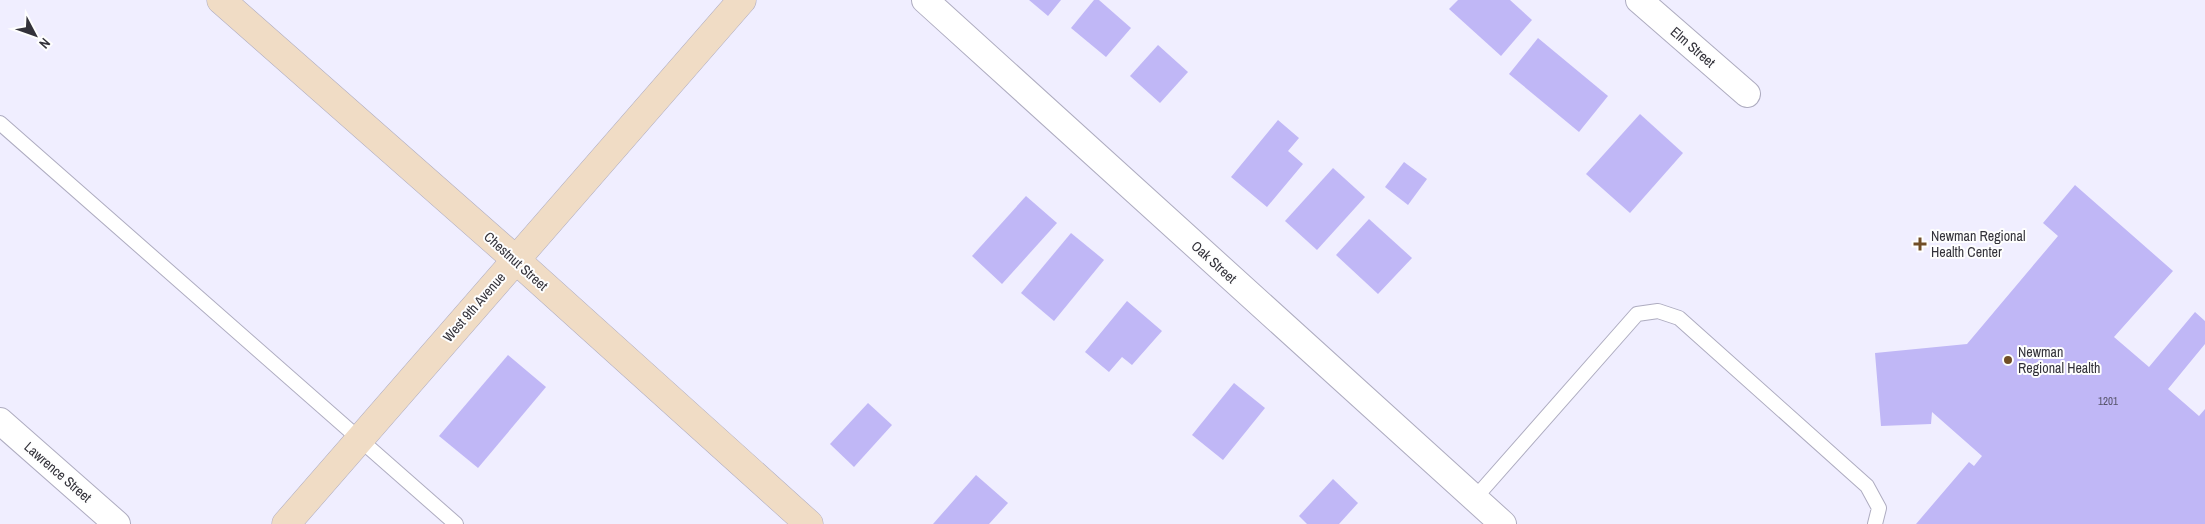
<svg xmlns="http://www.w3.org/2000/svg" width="2205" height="524" viewBox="0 0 2205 524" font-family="'Archivo Narrow',sans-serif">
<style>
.building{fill:#c0b7f6}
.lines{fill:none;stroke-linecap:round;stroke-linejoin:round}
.lane-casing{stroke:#aeacc0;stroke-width:16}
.street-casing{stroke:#aeacc0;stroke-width:28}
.secondary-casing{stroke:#aeacc0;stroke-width:29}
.lane{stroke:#fff;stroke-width:14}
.street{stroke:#fff;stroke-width:26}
.secondary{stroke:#f0dcc5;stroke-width:28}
.poi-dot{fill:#714e27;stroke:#fefefe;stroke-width:2}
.labels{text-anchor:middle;stroke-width:4;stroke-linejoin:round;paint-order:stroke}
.number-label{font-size:11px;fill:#565369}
.street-label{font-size:14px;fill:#33323a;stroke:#fefefe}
.poi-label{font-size:14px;fill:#33323a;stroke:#fefefe;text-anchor:start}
</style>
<rect width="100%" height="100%" fill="#f0eeff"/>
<g class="building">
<polygon points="1029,0 1061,0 1048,16"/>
<polygon points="1094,0 1099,0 1131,28 1106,57 1071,28"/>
<polygon points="1458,0 1510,0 1532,20 1501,56 1449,9"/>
<polygon points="1538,38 1608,96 1579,132 1509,74"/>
<polygon points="1158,45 1188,72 1160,103 1130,76"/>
<polygon points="1640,114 1683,153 1630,213 1586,174"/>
<polygon points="1278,120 1299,138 1288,151 1303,164 1267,207 1231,177"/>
<polygon points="1404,162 1427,179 1408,205 1385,187"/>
<polygon points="1333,168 1365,197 1317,250 1285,221"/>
<polygon points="2075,185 2173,271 2114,337 2149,367 2195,312 2205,321 2205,344 2168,389 2199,416 2205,409 2205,524 1916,524 1969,462 1974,466 1982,456 1932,412 1931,424 1881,426 1875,353 1967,344 2058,236 2043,223"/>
<polygon points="1026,196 1057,223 1002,284 972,256"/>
<polygon points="1369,219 1412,258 1378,294 1336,255"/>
<polygon points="1071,233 1104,260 1054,321 1021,293"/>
<polygon points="1127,301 1162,331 1132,365 1122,357 1109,372 1085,352"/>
<polygon points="508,355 546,387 478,468 439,436"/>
<polygon points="1234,383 1265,408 1223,460 1192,435"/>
<polygon points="868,403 892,425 854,467 830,444"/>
<polygon points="976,475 1008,503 989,524 933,524"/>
<polygon points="1333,479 1358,503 1339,524 1307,524 1299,516"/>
</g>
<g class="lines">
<g class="lane-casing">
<g id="lane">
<polyline points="0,123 456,524"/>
<polyline points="1475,498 1637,314 1658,311 1679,318 1867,486 1879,508 1875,524"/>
</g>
</g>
<g class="street-casing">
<g id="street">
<polyline points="925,0 1503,524"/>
<polyline points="1639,0 1747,94"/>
<polyline points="0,421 117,524"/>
</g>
</g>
<g class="secondary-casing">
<g id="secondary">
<polyline points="221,0 515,259 809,524"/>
<polyline points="286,524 742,0"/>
</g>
</g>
<use href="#lane" class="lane"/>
<use href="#street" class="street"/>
<use href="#secondary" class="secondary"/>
</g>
<g class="poi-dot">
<path d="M1917.5 236.5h5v5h5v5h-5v5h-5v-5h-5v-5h5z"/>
<circle cx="2008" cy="360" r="5"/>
</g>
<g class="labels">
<g class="number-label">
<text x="2108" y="405">1201</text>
</g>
<g class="street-label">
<text transform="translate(1693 47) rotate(41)" y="5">Elm Street</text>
<text transform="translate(516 261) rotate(42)" y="5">Chestnut Street</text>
<text transform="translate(1214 262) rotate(42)" y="5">Oak Street</text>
<text transform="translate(474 307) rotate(-49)" y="5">West 9th Avenue</text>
<text transform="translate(58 472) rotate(41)" y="5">Lawrence Street</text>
</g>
<g class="poi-label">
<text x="1931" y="241">Newman Regional<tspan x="1931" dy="16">Health Center</tspan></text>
<text x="2018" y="357">Newman<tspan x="2018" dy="16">Regional Health</tspan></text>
</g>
</g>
<g transform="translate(35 35) rotate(131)" stroke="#fefefe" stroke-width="4" paint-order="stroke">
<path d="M0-4L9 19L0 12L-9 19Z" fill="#33323a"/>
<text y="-8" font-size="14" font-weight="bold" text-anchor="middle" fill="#33323a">N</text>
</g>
</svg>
